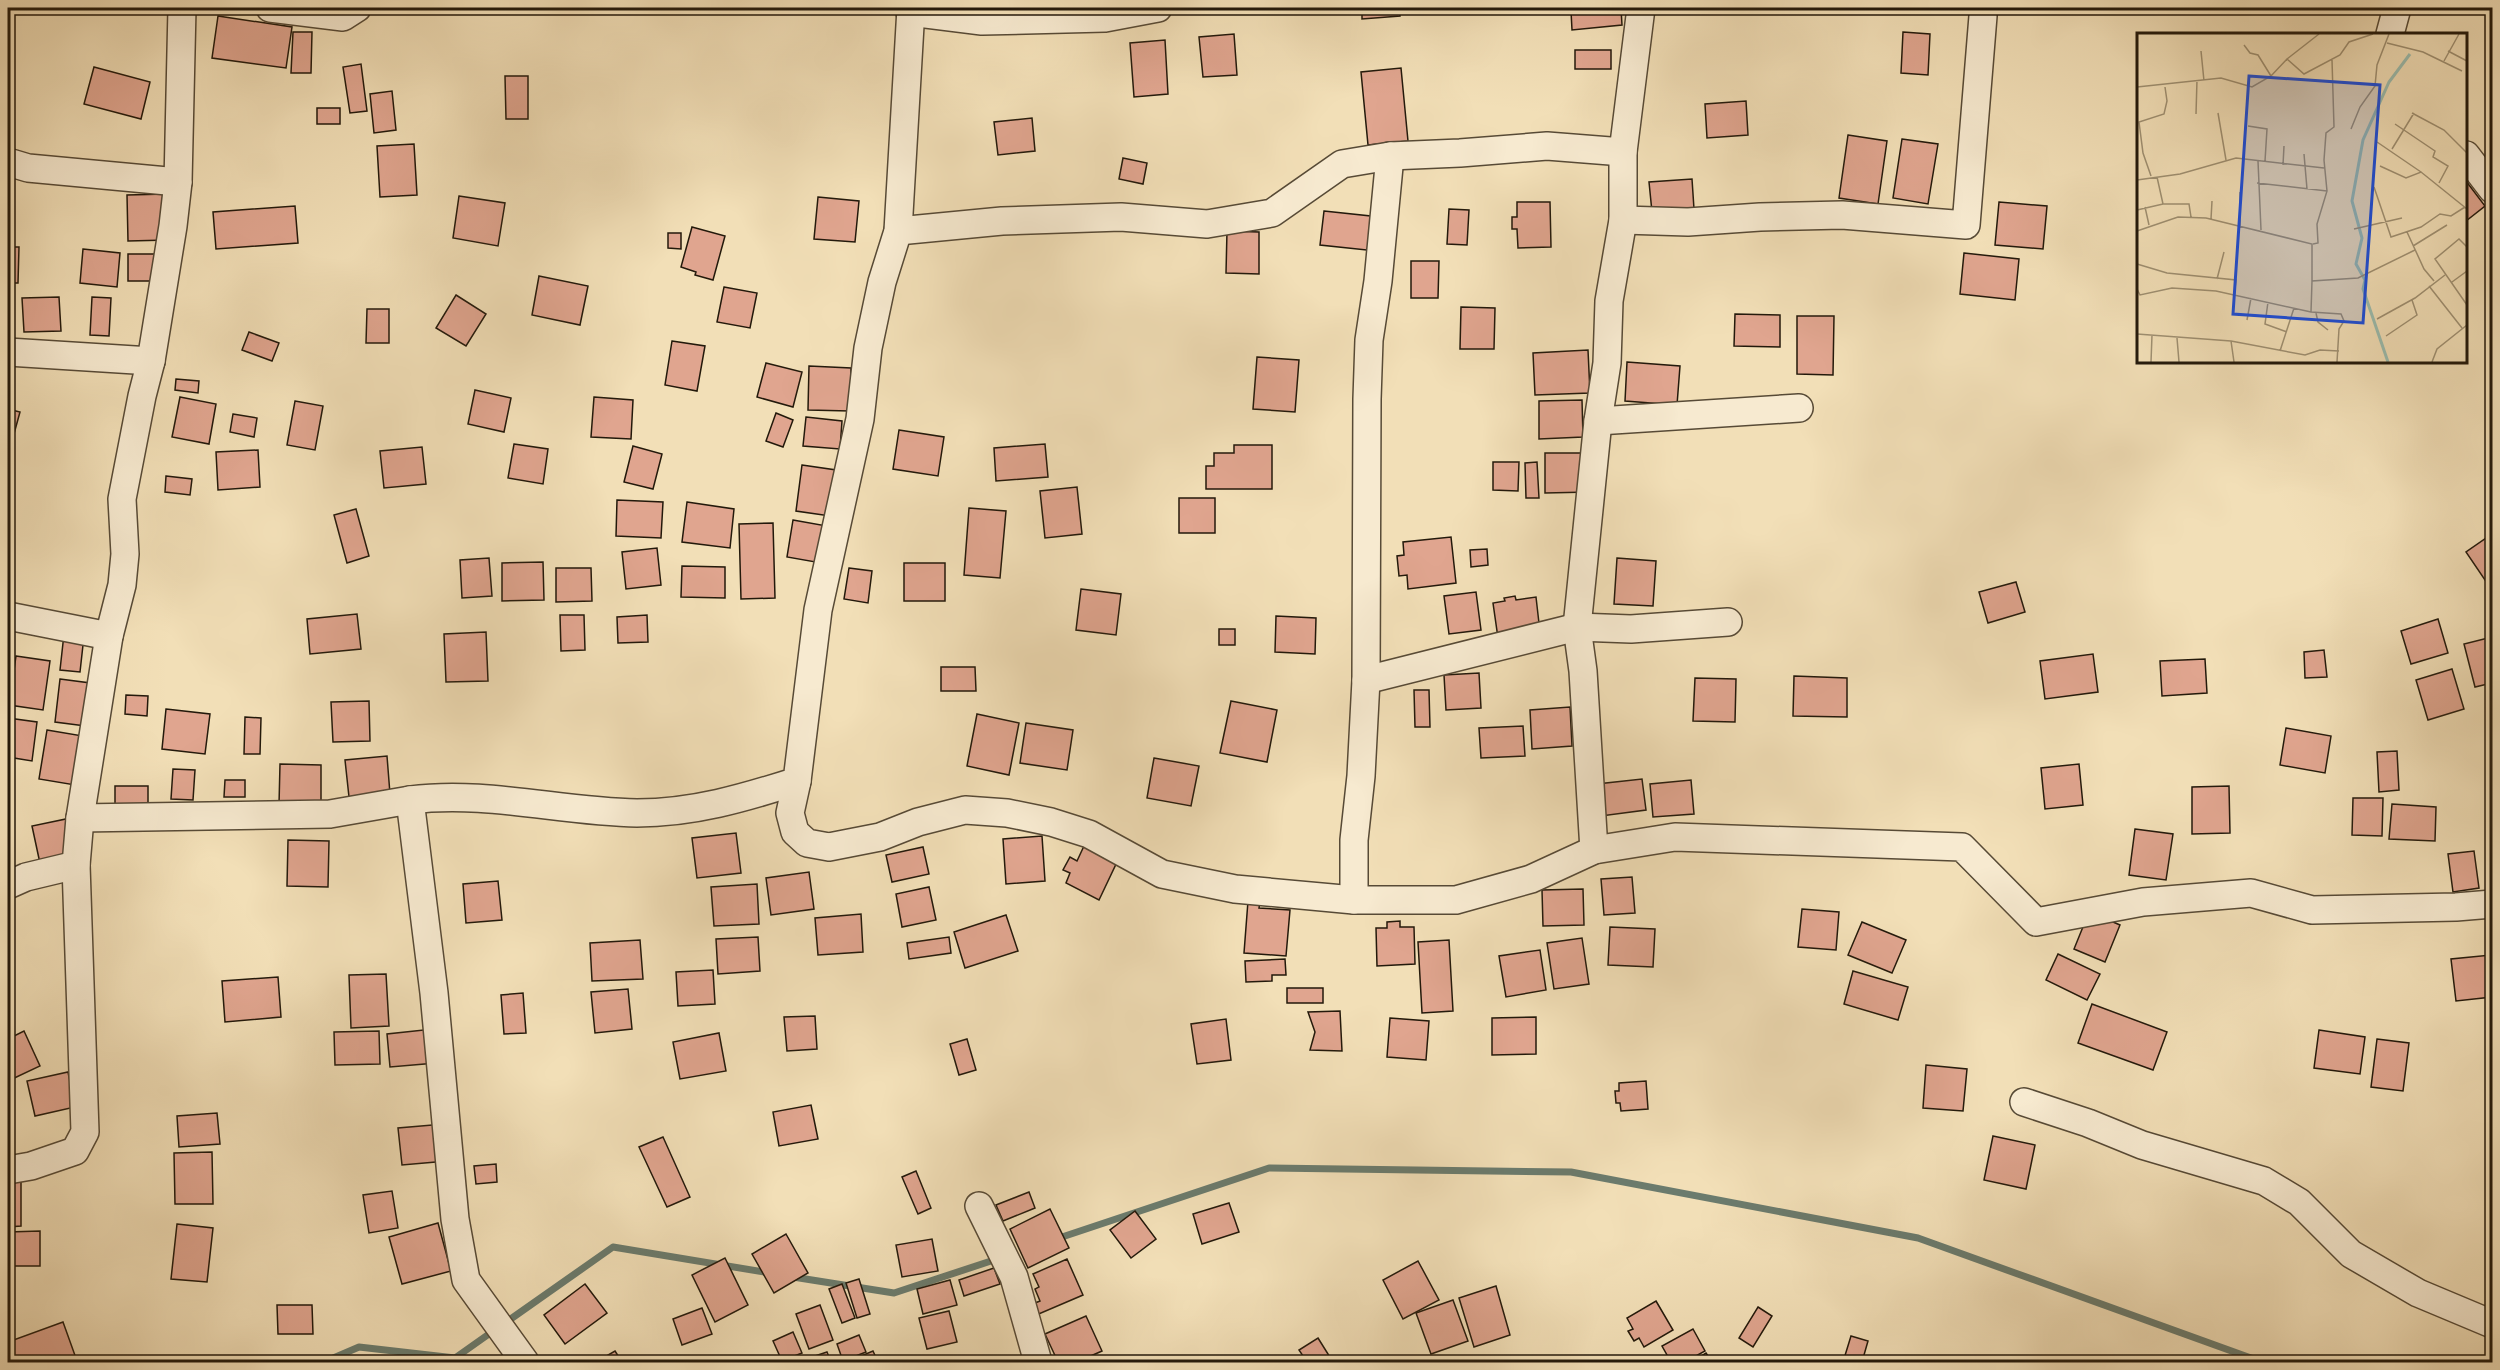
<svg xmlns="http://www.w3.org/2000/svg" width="2500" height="1370" viewBox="0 0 2500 1370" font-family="'IM FELL English',serif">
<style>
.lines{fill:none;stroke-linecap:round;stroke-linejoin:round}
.stream{stroke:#6b7b6d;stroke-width:7}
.building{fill:#e0a58f;stroke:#23190b;stroke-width:1.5}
.minor-casing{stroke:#574a36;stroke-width:30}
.minor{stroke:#f7ead0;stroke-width:27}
.inset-river{fill:none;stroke:#9bbdaf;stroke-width:3}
.inset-road{fill:none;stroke:#9f9072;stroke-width:1.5}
.view{fill:#1d4ed8;fill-opacity:0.15;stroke:#1d4ed8;stroke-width:3}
.inset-edge{fill:none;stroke:#23190b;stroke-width:3}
</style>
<rect width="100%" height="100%" fill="#f2dfb7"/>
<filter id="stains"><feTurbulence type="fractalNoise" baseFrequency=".00333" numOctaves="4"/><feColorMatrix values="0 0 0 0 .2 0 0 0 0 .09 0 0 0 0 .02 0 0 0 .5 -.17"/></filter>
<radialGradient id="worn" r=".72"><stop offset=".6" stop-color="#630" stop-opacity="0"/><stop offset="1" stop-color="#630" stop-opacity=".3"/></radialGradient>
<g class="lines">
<g class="stream">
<polyline points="1056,1239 1269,1168 1571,1172 1918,1238 2262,1362"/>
<polyline points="793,1277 894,1293 997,1259"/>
<polyline points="505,1323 613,1247 770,1273"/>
<polyline points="324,1362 359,1347 455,1358 496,1329"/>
</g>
</g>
<g class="building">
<polygon points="1362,8 1399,8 1400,16 1362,19"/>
<polygon points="1621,8 1622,25 1572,30 1571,11"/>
<polygon points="218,16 292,27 286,68 212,58"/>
<polygon points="293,32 312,32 311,73 291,73"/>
<polygon points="1903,32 1930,34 1928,75 1901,73"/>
<polygon points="1234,34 1237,75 1203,77 1199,37"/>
<polygon points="1165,40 1168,94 1134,97 1130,43"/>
<rect x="1575" y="50" width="36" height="19"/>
<polygon points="361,64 367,111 350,113 343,67"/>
<polygon points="94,67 150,82 141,119 84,104"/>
<polygon points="1401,68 1408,141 1368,145 1361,72"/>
<polygon points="505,76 528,76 528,119 506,119"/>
<polygon points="392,91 396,130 374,133 370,94"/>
<polygon points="1746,101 1748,135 1707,138 1705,104"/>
<rect x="317" y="108" width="23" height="16"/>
<polygon points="1032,118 1035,151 998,155 994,122"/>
<polygon points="1848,135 1887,141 1878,204 1839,198"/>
<polygon points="1902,139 1938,144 1928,204 1893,198"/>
<polygon points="414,144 417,195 380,197 377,146"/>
<polygon points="1123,158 1147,163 1143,184 1119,179"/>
<polygon points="1692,179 1694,209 1652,212 1649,182"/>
<polygon points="2466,181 2485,206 2466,221"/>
<polygon points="167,194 168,240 128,241 127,195"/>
<polygon points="459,196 505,203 498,246 453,238"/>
<polygon points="818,197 859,201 855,242 814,239"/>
<polygon points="1517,202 1550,202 1551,247 1518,248 1517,229 1512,229 1512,217 1517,217"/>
<polygon points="1999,202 2047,206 2043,249 1995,245"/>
<polygon points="295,206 298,243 216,249 213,212"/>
<polygon points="1449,209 1469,210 1467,245 1447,244"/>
<polygon points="1324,211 1380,217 1376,251 1320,245"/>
<polygon points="692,227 725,236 713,280 695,275 696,272 681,267"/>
<polygon points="1227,231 1259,232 1259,274 1226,273"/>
<polygon points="668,233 681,233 681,249 668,248"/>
<polygon points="8,247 19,247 18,283 8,283"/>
<polygon points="83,249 120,253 117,287 80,283"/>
<polygon points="1964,253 2019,259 2015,300 1960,294"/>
<rect x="128" y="254" width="29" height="27"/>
<polygon points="1411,261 1439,261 1438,298 1411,298"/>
<polygon points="539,276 588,286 580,325 532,315"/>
<polygon points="724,287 757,293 750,328 717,322"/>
<polygon points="456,295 486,314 466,346 436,328"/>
<polygon points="59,297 61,331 24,332 22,298"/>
<polygon points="92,297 111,298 109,336 90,335"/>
<polygon points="1461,307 1495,308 1494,349 1460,349"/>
<polygon points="367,309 389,309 389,343 366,343"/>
<polygon points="1735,314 1780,315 1780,347 1734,346"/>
<polygon points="1797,316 1834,316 1833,375 1797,374"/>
<polygon points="249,332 279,343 272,361 242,350"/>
<polygon points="672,341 705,346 697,391 665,385"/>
<polygon points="1588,350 1590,393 1535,395 1533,353"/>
<polygon points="1257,357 1299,360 1295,412 1253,409"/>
<polygon points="1627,362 1680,366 1677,405 1625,401"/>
<polygon points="766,363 802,372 793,407 757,397"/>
<polygon points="809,366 851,368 850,411 808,410"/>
<polygon points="176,379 199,381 198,393 175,390"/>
<polygon points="475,390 511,398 504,432 468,424"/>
<polygon points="180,397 216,404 209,444 172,437"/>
<polygon points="594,397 633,400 631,439 591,437"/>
<polygon points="1582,400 1583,437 1539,439 1539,401"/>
<polygon points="295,401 323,406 315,450 287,445"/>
<polygon points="8,409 20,412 9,452 8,452"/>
<polygon points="776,413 793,420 783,447 766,441"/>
<polygon points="233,414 257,418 254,437 230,432"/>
<polygon points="806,417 842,421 840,449 803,446"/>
<polygon points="899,430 944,437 938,476 893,469"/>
<polygon points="514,444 548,449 543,484 508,478"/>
<polygon points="1045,444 1048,477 996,481 994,448"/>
<polygon points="1234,445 1272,445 1272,489 1206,489 1206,466 1214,466 1214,453 1234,453"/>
<polygon points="633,446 662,454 653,489 624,482"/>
<polygon points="422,447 426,484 384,488 380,451"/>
<polygon points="258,450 260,487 218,490 216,452"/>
<polygon points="1545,453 1590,453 1590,492 1545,493"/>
<polygon points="1493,462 1519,462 1518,491 1493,490"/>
<polygon points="1537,462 1539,498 1526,498 1525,463"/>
<polygon points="802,465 843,471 837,517 796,511"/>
<polygon points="166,476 192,479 190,495 165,492"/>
<polygon points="1077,487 1082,534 1045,538 1040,491"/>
<rect x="1179" y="498" width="36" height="35"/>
<polygon points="617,500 663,502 661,538 616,536"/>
<polygon points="687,502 734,509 730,548 682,542"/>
<polygon points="969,508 1006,511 1000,578 964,575"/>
<polygon points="356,509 369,556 347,563 334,515"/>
<polygon points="793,520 827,526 821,563 787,557"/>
<polygon points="773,523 775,598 741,599 739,524"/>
<polygon points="2492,534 2492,579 2487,583 2466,552"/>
<polygon points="1451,537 1456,583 1408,589 1407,575 1399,576 1397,556 1404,555 1403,542"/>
<polygon points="657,548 661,585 626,589 622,552"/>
<polygon points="1487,549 1488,565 1471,567 1470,550"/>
<polygon points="489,558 492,596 462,598 460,560"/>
<polygon points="1617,558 1656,561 1653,606 1614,604"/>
<polygon points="543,562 544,600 502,601 502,563"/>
<rect x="904" y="563" width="41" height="38"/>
<polygon points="682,566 725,567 725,598 681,597"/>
<polygon points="556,568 591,568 592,601 556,602"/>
<polygon points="849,568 872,571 868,603 844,599"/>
<polygon points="2016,582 2025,612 1988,623 1979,592"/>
<polygon points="1081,589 1121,594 1116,635 1076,630"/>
<polygon points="1476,592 1481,630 1449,634 1444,596"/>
<polygon points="1515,596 1516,600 1536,597 1540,632 1498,638 1493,603 1505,601 1504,598"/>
<polygon points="357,614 361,649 310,654 307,619"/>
<polygon points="560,615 584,615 585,650 561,651"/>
<polygon points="647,615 648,642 618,643 617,617"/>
<polygon points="1276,616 1316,618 1315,654 1275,652"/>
<polygon points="2438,619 2448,653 2411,664 2401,631"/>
<rect x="1219" y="629" width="16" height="16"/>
<polygon points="486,632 488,681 446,682 444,634"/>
<polygon points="64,634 84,636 80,672 60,670"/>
<polygon points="2492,637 2492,683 2475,687 2464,644"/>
<polygon points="2324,650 2327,677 2305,678 2304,652"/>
<polygon points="2093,654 2098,692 2045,699 2040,661"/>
<polygon points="16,656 50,661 43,710 9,705"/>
<polygon points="2205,659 2207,693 2162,696 2160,661"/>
<polygon points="941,667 975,667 976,691 941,691"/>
<polygon points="2452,669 2464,709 2428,720 2416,680"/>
<polygon points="1479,673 1481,708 1446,710 1444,675"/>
<polygon points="1794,676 1847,678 1847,717 1793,716"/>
<polygon points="1695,678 1736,679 1735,722 1693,721"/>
<polygon points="60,679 98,684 93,727 55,722"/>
<polygon points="1414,690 1429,690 1430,727 1415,727"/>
<polygon points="126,695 148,696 147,716 125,714"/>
<polygon points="369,701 370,741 333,742 331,702"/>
<polygon points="1231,701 1277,710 1267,762 1220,753"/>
<polygon points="1570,707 1572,746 1532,749 1530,710"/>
<polygon points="166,709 210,714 205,754 162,749"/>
<polygon points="977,714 1019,723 1009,775 967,766"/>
<polygon points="245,717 261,718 260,754 244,754"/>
<polygon points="8,718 37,722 32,761 8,757"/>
<polygon points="1026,723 1073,730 1067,770 1020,763"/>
<polygon points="1523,726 1525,756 1481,758 1479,728"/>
<polygon points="2286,728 2331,736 2325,773 2280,765"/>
<polygon points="47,730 83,736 75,785 39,779"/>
<polygon points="2397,751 2399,790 2379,792 2377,752"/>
<polygon points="387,756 390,794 349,797 345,760"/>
<polygon points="1154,758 1199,766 1191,806 1147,798"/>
<polygon points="280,764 321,765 321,806 279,805"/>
<polygon points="2079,764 2083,805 2045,809 2041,768"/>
<polygon points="173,769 195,770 193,800 171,799"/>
<polygon points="1642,779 1646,810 1601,816 1597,784"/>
<polygon points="225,780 245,780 245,797 224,797"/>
<polygon points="1691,780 1694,814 1653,817 1650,784"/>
<rect x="115" y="786" width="33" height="24"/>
<polygon points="2229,786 2230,833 2192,834 2192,787"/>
<polygon points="2353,798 2383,798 2382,836 2352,835"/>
<polygon points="2392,804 2436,807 2435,841 2389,839"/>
<polygon points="66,819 75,861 41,868 32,826"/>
<polygon points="2135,829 2173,834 2166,880 2129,875"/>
<polygon points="736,833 741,873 697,878 692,838"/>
<polygon points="1042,836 1045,881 1006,884 1003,839"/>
<polygon points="288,840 329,841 328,887 287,886"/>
<polygon points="1084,846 1117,862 1099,900 1066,883 1070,873 1063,870 1070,857 1077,861"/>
<polygon points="923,847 929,874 892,882 886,855"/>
<polygon points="2474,851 2479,888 2453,892 2448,854"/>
<polygon points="809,872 814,909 771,915 766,878"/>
<polygon points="1632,877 1635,913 1604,915 1601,879"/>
<polygon points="498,881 502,920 466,923 463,884"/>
<polygon points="757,884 759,924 714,926 711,887"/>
<polygon points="929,887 936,920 902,927 896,894"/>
<polygon points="1583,889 1584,925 1543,926 1542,890"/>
<polygon points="1248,901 1260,902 1259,908 1290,910 1286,956 1244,953"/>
<polygon points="1802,909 1839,912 1836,950 1798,947"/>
<polygon points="861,914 863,952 818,955 815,918"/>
<polygon points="1006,915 1018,951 965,968 954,932"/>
<polygon points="2099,916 2120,925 2105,962 2074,949 2087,917"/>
<polygon points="1400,921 1400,927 1414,927 1415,964 1377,966 1376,928 1387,928 1387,922"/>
<polygon points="1862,922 1906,940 1892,973 1848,955"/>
<polygon points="1610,927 1655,929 1653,967 1608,965"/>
<polygon points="758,937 760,971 718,974 716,939"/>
<polygon points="949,937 951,953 909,959 907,943"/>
<polygon points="1582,938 1589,984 1554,989 1547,943"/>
<polygon points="640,940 643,979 592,981 590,943"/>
<polygon points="1449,940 1453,1011 1422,1013 1418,942"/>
<polygon points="1540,950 1546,990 1506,997 1499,956"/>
<polygon points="2058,954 2100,974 2087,1000 2046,980"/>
<polygon points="2491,955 2492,997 2456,1001 2451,959"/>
<polygon points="1285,959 1286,975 1272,975 1272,981 1246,982 1245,961"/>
<polygon points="713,970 715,1004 678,1006 676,972"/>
<polygon points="1853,971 1908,987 1898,1020 1844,1004"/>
<polygon points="386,974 389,1026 351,1028 349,975"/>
<polygon points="278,977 281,1017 225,1022 222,981"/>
<rect x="1287" y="988" width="36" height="15"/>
<polygon points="628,989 632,1029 595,1033 591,992"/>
<polygon points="523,993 526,1033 504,1034 501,995"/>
<polygon points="2092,1004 2167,1032 2153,1070 2078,1043"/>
<polygon points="1340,1011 1342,1051 1310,1050 1315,1032 1308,1012"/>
<polygon points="815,1016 817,1049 787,1051 784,1017"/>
<polygon points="1536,1017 1536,1054 1492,1055 1492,1018"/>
<polygon points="1390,1018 1429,1021 1426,1060 1387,1057"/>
<polygon points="1226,1019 1231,1060 1197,1064 1191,1024"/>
<polygon points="433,1029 436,1063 390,1067 387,1034"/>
<polygon points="2319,1030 2365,1037 2360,1074 2314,1068"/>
<polygon points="24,1031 40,1066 8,1081 8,1039"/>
<polygon points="379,1031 380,1064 335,1065 334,1032"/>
<polygon points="719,1033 726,1071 680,1079 673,1042"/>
<polygon points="967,1039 976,1070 959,1075 950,1044"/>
<polygon points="2377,1039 2409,1043 2403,1091 2371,1087"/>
<polygon points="1926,1065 1967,1069 1963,1111 1923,1108"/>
<polygon points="68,1072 75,1107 35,1116 27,1081"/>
<polygon points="1646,1081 1648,1109 1621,1111 1620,1103 1616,1103 1615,1091 1619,1091 1619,1083"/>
<polygon points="811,1105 818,1139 779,1146 773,1112"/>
<polygon points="217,1113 220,1144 179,1147 177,1116"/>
<polygon points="444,1124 447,1161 402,1165 398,1128"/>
<polygon points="1993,1136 2035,1145 2026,1189 1984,1180"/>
<polygon points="663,1137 690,1197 667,1207 639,1147"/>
<polygon points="212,1152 213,1204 175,1204 174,1153"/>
<polygon points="496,1164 497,1182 476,1184 474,1166"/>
<polygon points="916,1171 931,1208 918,1214 902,1177"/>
<polygon points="8,1182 21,1182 21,1226 8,1227"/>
<polygon points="392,1191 398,1228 369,1233 363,1195"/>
<polygon points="1029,1192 1035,1208 1003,1221 996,1205"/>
<polygon points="1229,1203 1239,1232 1202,1244 1193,1214"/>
<polygon points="1050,1209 1069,1248 1028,1268 1010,1229"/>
<polygon points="1135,1211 1156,1239 1131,1258 1110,1230"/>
<polygon points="438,1223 451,1271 402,1284 389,1237"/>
<polygon points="177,1224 213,1228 207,1282 171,1279"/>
<polygon points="40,1231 40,1266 8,1266 8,1232"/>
<polygon points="786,1234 808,1273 774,1293 752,1254"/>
<polygon points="932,1239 938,1271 902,1277 896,1245"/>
<polygon points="725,1258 748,1305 715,1322 692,1275"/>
<polygon points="1067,1259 1083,1295 1034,1316 1030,1305 1040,1301 1035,1289 1039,1287 1033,1274"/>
<polygon points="1418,1261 1439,1300 1403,1319 1383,1280"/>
<polygon points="994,1268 1000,1284 964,1296 959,1280"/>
<polygon points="859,1279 870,1314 857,1318 846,1283"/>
<polygon points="950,1280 957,1305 923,1314 917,1289"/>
<polygon points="585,1284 607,1313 565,1344 544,1315"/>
<polygon points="842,1284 855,1318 842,1323 829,1289"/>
<polygon points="1496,1286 1510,1335 1474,1347 1459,1298"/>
<polygon points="1453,1300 1468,1341 1431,1354 1416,1313"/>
<polygon points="1656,1301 1673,1330 1644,1347 1639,1338 1634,1341 1628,1331 1633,1329 1627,1318"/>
<polygon points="277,1305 312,1305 313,1334 278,1334"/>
<polygon points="820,1305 833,1340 809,1349 796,1314"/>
<polygon points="1758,1307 1772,1316 1753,1347 1739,1338"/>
<polygon points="702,1308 712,1334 682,1345 673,1319"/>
<polygon points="949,1311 957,1342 927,1349 919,1318"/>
<polygon points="1086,1316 1102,1351 1077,1362 1058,1362 1045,1334"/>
<polygon points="63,1322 77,1361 8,1362 8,1342"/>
<polygon points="1693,1329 1705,1351 1685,1362 1671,1362 1662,1346"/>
<polygon points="793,1332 802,1353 782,1361 773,1341"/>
<polygon points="859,1335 866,1352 843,1361 837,1344"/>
<polygon points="1851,1336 1868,1341 1862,1362 1843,1362"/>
<polygon points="1318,1338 1333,1362 1307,1362 1299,1350"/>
<polygon points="615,1351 622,1362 596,1362"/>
<polygon points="873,1351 878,1362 847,1362"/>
<polygon points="827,1352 831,1362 797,1362"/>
<polygon points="1706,1353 1712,1362 1692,1362"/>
</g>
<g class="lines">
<g class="minor-casing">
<g id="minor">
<polyline points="270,8 343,17 357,8"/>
<polyline points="910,12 982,21 1105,18 1158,8"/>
<polyline points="2390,34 2397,8"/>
<polyline points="2466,155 2492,189"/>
<polyline points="8,162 28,168 178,182"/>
<polyline points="1623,220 1688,222 1760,217 1842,215 1966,225 1983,16"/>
<polyline points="898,231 1002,221 1121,217 1207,224 1272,213 1342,164 1390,156 1460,153 1547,146 1623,152"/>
<polyline points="8,352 151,361"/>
<polyline points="1598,421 1799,408"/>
<polyline points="8,616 109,636"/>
<polyline points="1366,680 1577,627 1631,629 1728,622"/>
<polyline points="797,781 790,813 795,832 807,843 829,847 880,837 918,822 965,810 1007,813 1051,822 1089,834 1162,874 1235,889 1354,900 1456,900 1531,879 1594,850 1675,837 1962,847 2036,922 2143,902 2251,893 2312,910 2456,907 2492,904"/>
<path d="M410,800C486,790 561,812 637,813C693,813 744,798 797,781L818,610L860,419L868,348L882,282L898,231L911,8"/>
<polyline points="80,818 330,814 410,800 434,993 455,1219 466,1280 525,1362"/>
<polyline points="1594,850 1583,671 1577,627 1598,421 1607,363 1609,301 1623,220 1623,152 1641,8"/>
<polyline points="8,885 26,877 76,865"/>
<polyline points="1354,900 1354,840 1361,776 1366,680 1367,399 1369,340 1378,281 1390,156"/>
<polyline points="2024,1102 2088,1123 2142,1145 2264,1181 2299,1202 2351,1254 2418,1293 2492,1324"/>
<polyline points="8,1170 31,1166 75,1151 85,1132 76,865 80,818 109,636 122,585 125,554 122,499 142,396 151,361 173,226 178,182 182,8"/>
<polyline points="979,1206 1014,1277 1038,1362"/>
</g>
</g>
<use href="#minor" class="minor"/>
</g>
<g transform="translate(2137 33)">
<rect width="330" height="330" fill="#f2dfb7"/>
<path class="inset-river" d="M251,329L226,256L228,247L219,231L225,205L215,168L226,107L252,49L273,21"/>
<path class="inset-road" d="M250,10L286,19L325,38M107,12L113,20L121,22L134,43M64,18L67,48M311,18L330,28M150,26L182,1M307,28L322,1M0,54L84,45L115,54L134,43L150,26L167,41L203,22L212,9L236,1M81,80L89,127M275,80L307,97L330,120M59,81L60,47M258,91L298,118L296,124L311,133L302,150M111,93L130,96L128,128M214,96L223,74L238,53L240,32L252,1M240,109L284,139M255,116L277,80M167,121L170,156M121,128L124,197M146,132L147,113M243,133L269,145L284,139L330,176M14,143L6,120L2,89L27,81L30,68L28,54M20,144L26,171M0,147L43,141L99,125L187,135M120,150L190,158M237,154L254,204L284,194L303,181L314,183L328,174M8,174L12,192M0,177L26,171H52L54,184M74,186L75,168M103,195V159M217,196L265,185M0,198L41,184L69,185L175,211V248M270,199L287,236L297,248M176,211L181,210L180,191L190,158L187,127L189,100L197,94L195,27M276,213L310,192M330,214L322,206L298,226L330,272M0,231L30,240L99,247L97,264M80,246L87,219M315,249L330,238M292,253L325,295M0,256L3,262L35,255L79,258L174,279L204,281L207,288L202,296L200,329M131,269L128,291L150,299M174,279L175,248L221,245L278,217M179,280L181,289L191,297M240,286L278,265L308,242M110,287L114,265M0,301L94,308L168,322L183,317L202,318M249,303L280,282L275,267M40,305L42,329M94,308L97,329M143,318L157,275M14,329L15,302M295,329L300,316L330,292"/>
<path class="view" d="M112,43L243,52L226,290L96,281Z"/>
<rect width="330" height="330" class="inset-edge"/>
</g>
<rect width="2500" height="1370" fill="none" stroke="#f2dfb7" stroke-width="30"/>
<rect x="9" y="9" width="2482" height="1352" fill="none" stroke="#23190b" stroke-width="3"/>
<rect x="15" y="15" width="2470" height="1340" fill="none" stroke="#23190b" stroke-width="1.5"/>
<rect width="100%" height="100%" filter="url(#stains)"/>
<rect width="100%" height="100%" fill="url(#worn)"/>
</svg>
